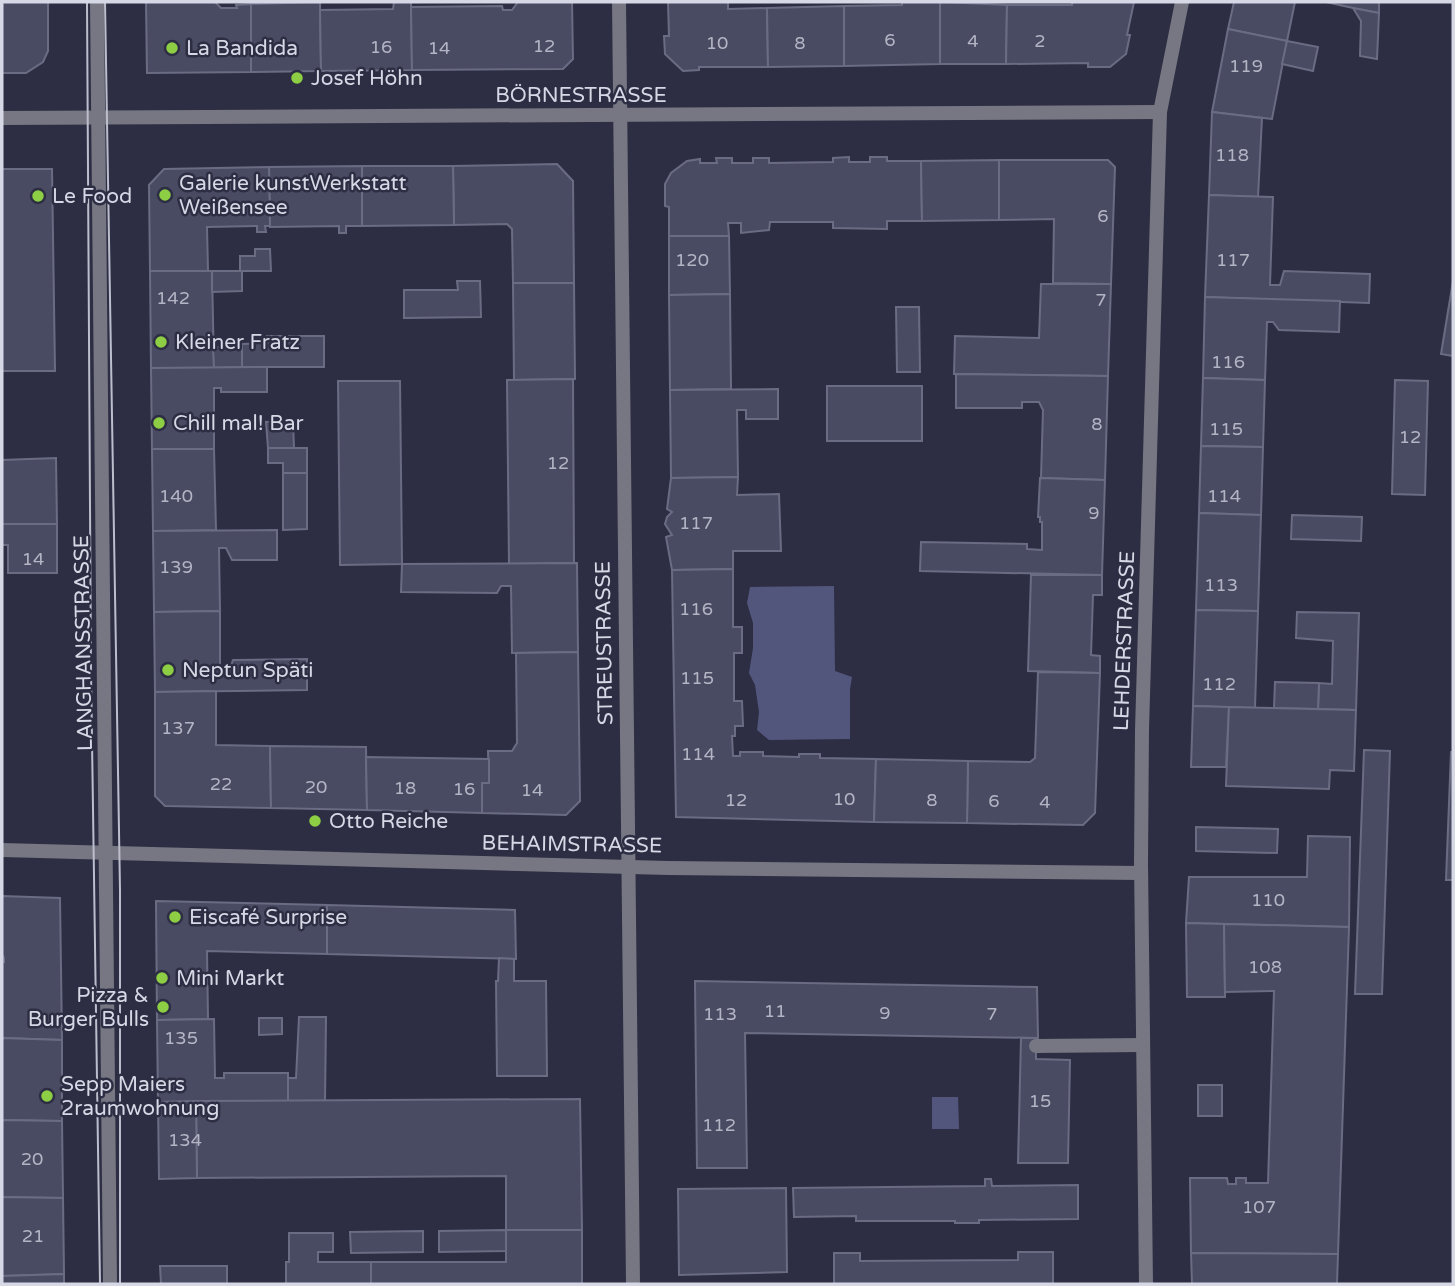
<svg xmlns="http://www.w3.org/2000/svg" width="1455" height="1286" viewBox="0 0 1455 1286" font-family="'Varela Round',sans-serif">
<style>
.green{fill:#53567c}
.building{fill:#494b62;stroke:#6a6c84;stroke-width:2}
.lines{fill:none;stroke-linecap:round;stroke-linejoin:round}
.service{stroke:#767782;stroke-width:14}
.minor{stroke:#767782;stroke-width:14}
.tertiary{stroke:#767782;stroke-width:14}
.tram{stroke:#bdbecd;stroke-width:2}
.poi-dot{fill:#8dce44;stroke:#2d2e43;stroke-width:2.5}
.labels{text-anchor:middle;stroke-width:5;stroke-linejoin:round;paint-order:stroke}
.number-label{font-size:18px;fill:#b3b5c5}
.poi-label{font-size:21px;fill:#d6d8e6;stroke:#2d2e43;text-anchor:start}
.street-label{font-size:21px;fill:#d6d8e6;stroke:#2d2e43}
</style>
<rect width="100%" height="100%" fill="#2d2e43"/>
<g class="green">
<polygon points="834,586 835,671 852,677 850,689 850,739 769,740 757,730 759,712 755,685 749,673 753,648 753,623 747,603 750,587"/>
<polygon points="932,1097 958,1097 959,1129 932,1129"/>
</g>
<g class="building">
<polygon points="2,2 48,2 48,51 43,62 26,73 2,73"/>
<polygon points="146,2 215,2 221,8 237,8 236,5 251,4 251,72 147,73"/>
<polygon points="320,2 321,71 251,72 251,4"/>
<polygon points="394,2 411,2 412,70 321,71 320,10 393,9"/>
<polygon points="518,2 572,2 573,59 563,69 412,70 411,7 502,6 503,10 512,10"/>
<polygon points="668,2 728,2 728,9 767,8 768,67 699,67 699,70 683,71 665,54 664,36 669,36"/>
<polygon points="902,2 940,2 940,64 844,66 844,6 902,5"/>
<polygon points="940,2 1007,5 1006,64 940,64"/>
<polygon points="1072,2 1134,2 1127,35 1130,35 1126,54 1110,67 1088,67 1088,63 1006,64 1007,5 1072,5"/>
<polygon points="1234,2 1295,2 1287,41 1228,29"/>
<polygon points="1326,2 1379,2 1379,13 1353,8"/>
<polygon points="844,6 844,66 768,67 767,8"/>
<polygon points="1353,8 1379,13 1377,59 1360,56 1361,21"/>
<polygon points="1228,29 1287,41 1272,119 1212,112"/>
<polygon points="1287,41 1318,47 1313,71 1282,64"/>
<polygon points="1212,112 1262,118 1258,197 1209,195"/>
<polygon points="849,157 849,162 870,162 870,157 887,157 887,161 921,161 922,221 887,221 887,229 833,228 833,222 770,222 769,230 741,233 741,223 728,223 729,236 669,236 669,207 665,206 665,184 671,173 687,161 700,159 700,163 717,163 716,158 732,158 732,163 753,163 753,158 769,158 769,163 833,162 833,158"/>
<polygon points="999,160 999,220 922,221 921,161"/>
<polygon points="999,160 1108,160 1115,167 1111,284 1053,283 1054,219 999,220"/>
<polygon points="557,164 573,181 574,283 513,283 512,229 507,224 454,225 453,166"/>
<polygon points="362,166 362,226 346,226 346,233 339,233 339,226 270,227 269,167"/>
<polygon points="362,166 453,166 454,225 362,226"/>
<polygon points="269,167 270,226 265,226 266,232 257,232 257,226 207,227 208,271 150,271 149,185 164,169"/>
<polygon points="2,169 52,169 55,371 2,371"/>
<polygon points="1209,195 1273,197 1270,285 1280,285 1284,271 1370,274 1369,303 1205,297"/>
<polygon points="669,236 729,236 730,294 669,295"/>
<polygon points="255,249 270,249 271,271 240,271 240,256 255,256"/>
<polygon points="150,271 212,271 214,368 151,368"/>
<polygon points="212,271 242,271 242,291 212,292"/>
<polygon points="457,281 480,281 481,317 404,318 404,290 458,290"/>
<polygon points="1453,281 1453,356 1441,354"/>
<polygon points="513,283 574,283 575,379 514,380"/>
<polygon points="1041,284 1111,284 1108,376 954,374 955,336 1039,338"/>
<polygon points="730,294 731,389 670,390 669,295"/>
<polygon points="1205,297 1340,301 1339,332 1279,330 1273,322 1267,322 1265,380 1203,378"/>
<polygon points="896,307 919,307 920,372 897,372"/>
<polygon points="267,336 324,336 324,367 242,367 242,344 267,343"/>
<polygon points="213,347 242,347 242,367 214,368"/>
<polygon points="267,367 267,392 221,392 221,388 214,388 214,449 152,449 151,368"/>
<polygon points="956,374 1108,376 1105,480 1041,478 1043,410 1039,402 1022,402 1022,408 956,408"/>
<polygon points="1203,378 1265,380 1263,447 1201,446"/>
<polygon points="573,379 574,563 509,564 507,380"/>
<polygon points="1395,380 1428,381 1425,495 1392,494"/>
<polygon points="338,381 400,381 402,564 340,565"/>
<rect x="827" y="386" width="95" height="55"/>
<polygon points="778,389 778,419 746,419 746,410 737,410 738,477 671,478 670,390"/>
<polygon points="293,421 294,448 268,448 266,422"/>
<polygon points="1201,446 1263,447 1261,515 1199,513"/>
<polygon points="268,448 307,448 307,473 283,473 283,463 268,463"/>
<polygon points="152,449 214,449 216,530 153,531"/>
<polygon points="56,458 57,524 2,524 2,460"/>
<polygon points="283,473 307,473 307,529 283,530"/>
<polygon points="738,477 737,495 779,494 781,551 733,551 733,569 672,570 666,537 672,535 665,524 667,517 672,512 667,509 671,478"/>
<polygon points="1040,478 1105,480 1102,575 920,571 921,542 1027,544 1027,549 1042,550 1042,522 1040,522 1040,517 1038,517"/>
<polygon points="1199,513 1261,515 1258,611 1196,610"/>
<polygon points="1292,515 1362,517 1361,541 1291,539"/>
<polygon points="2,524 57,524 57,573 8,573 8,545 2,545"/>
<polygon points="277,530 277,560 232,560 226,548 219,548 220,611 154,612 153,531"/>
<polygon points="577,563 578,652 512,653 511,586 501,586 497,593 401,592 402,564"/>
<polygon points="733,569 733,627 742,627 742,653 734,653 734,701 742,701 743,726 735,726 735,736 732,736 733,756 740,756 740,752 763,752 763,756 799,757 799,754 820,754 820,758 876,759 874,822 676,817 672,570"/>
<polygon points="1031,575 1102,575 1102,595 1093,595 1091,655 1100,656 1100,673 1028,671"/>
<polygon points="1196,610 1258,611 1255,708 1193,706"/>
<polygon points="220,611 220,671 228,674 233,660 307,659 307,690 155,692 154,612"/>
<polygon points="1297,612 1359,613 1356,710 1318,709 1319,683 1332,684 1333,641 1296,638"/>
<polygon points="578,652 580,801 566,815 482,813 482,783 489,783 488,751 512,751 517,743 516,653"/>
<polygon points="1038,672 1100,673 1095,813 1083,825 967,823 968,761 1030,762 1035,758"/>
<polygon points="1275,682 1319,683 1318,709 1274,708"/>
<polygon points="216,691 216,745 270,746 271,808 165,806 155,796 155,692"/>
<polygon points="1193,706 1229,707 1226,767 1191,767"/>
<polygon points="1229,707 1356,710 1354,771 1330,770 1329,789 1226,786"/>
<polygon points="270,746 366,747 367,810 271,808"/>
<polygon points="1364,750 1390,751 1382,994 1355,994"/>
<polygon points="1451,752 1453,752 1453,880 1446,880"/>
<polygon points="366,757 489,759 489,783 482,783 482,813 367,810"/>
<polygon points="876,759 968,761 967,823 874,822"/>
<polygon points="1196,827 1278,829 1277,853 1196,851"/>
<polygon points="1308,836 1350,837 1349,927 1186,923 1189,877 1307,877"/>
<polygon points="2,896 60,898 62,1040 2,1038 2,961 4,962 4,958 2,954"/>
<polygon points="156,901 327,905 327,954 207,951 208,1019 157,1020"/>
<polygon points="327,905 515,910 516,959 327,954"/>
<polygon points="1186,923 1224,924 1225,997 1187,997"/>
<polygon points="1224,924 1349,927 1338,1254 1191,1253 1190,1178 1227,1178 1228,1184 1236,1184 1236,1178 1246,1178 1246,1183 1268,1183 1274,991 1225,992"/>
<polygon points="499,958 514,959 514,981 546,981 547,1076 497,1076 496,981 498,981"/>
<polygon points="695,981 1037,987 1038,1038 745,1033 747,1168 697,1168"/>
<polygon points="299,1017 326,1017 325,1101 288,1101 288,1078 296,1078"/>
<polygon points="259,1018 282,1018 282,1034 259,1035"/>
<polygon points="214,1019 215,1078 224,1078 224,1073 288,1073 288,1101 158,1102 157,1020"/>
<polygon points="2,1038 62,1040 62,1121 2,1120"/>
<polygon points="1021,1038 1036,1038 1036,1059 1070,1060 1068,1163 1018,1163"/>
<rect x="1198" y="1085" width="24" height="31"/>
<polygon points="580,1099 582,1230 506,1230 506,1176 197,1178 196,1101"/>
<polygon points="196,1101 197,1178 159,1179 158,1102"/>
<polygon points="2,1120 62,1121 63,1198 2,1197"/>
<polygon points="985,1179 991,1179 992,1186 1078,1185 1078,1219 979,1220 979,1223 955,1223 955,1221 856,1221 856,1216 794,1217 793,1188 985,1186"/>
<polygon points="786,1188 787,1272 679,1275 678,1189"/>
<polygon points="2,1197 63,1198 64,1274 2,1276"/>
<polygon points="506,1230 582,1230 582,1284 371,1284 371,1262 506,1262"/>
<polygon points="506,1230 506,1251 439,1252 439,1231"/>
<polygon points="423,1231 423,1252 351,1253 350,1232"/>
<polygon points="289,1233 333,1233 333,1252 318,1252 318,1262 371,1262 371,1284 286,1284 286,1262 289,1262"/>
<polygon points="1018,1252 1053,1252 1053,1284 834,1284 834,1253 860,1253 860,1261 1018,1260"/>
<polygon points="1191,1253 1338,1254 1337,1284 1192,1284"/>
<polygon points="160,1266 227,1266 227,1284 161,1284"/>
<polygon points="64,1274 64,1284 2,1284 2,1276"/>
</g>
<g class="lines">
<polyline class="service" points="1036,1046 1143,1045"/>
<g class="minor">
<polyline points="619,2 633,1284"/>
<polyline points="2,118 1160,112"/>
<polyline points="2,850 668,868 1141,873"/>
<polyline points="1146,1284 1141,863 1142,730 1160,112 1182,2"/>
</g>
<polyline class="tertiary" points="97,2 110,1284"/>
<g class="tram">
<polyline points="87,2 91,673 100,1284"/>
<polyline points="105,2 120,890 120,1284"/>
</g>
</g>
<g class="poi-dot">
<circle cx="172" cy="48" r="7"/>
<circle cx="297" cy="78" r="7"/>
<circle cx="165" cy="195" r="7"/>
<circle cx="38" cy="196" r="7"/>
<circle cx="161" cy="342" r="7"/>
<circle cx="159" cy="423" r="7"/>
<circle cx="168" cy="670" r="7"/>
<circle cx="315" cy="821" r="7"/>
<circle cx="175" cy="917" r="7"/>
<circle cx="162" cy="978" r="7"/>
<circle cx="163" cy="1007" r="7"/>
<circle cx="47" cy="1096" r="7"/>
</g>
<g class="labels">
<g class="number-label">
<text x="890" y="46">6</text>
<text x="973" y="47">4</text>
<text x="1040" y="47">2</text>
<text x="717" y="49">10</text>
<text x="800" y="49">8</text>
<text x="544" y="52">12</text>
<text x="381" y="53">16</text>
<text x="439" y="54">14</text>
<text x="1246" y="72">119</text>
<text x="1232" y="161">118</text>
<text x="1103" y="222">6</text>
<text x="692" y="266">120</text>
<text x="1233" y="266">117</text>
<text x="173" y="304">142</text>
<text x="1101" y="306">7</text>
<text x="1228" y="368">116</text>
<text x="1097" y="430">8</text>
<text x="1226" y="435">115</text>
<text x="1410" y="443">12</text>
<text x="558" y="469">12</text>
<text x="176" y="502">140</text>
<text x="1224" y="502">114</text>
<text x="1094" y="519">9</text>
<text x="696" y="529">117</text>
<text x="33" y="565">14</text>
<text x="176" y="573">139</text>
<text x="1221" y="591">113</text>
<text x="696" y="615">116</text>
<text x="697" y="684">115</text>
<text x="1219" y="690">112</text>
<text x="178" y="734">137</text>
<text x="698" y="760">114</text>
<text x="221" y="790">22</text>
<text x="316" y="793">20</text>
<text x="405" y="794">18</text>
<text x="464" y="795">16</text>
<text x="532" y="796">14</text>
<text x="844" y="805">10</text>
<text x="736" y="806">12</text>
<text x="932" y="806">8</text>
<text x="994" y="807">6</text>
<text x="1045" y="808">4</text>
<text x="1268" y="906">110</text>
<text x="1265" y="973">108</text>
<text x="775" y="1017">11</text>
<text x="885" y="1019">9</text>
<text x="720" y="1020">113</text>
<text x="992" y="1020">7</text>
<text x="181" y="1044">135</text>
<text x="1040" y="1107">15</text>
<text x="719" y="1131">112</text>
<text x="185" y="1146">134</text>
<text x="32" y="1165">20</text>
<text x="1259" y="1213">107</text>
<text x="33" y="1242">21</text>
</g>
<g class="poi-label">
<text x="186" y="55">La Bandida</text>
<text x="311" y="85">Josef Höhn</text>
<text x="179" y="190">Galerie kunstWerkstatt<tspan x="179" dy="24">Weißensee</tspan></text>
<text x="52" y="203">Le Food</text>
<text x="175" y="349">Kleiner Fratz</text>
<text x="173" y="430">Chill mal! Bar</text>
<text x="182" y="677">Neptun Späti</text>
<text x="329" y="828">Otto Reiche</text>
<text x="189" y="924">Eiscafé Surprise</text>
<text x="176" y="985">Mini Markt</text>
<text x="149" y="1002" text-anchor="end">Pizza &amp;<tspan x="149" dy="24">Burger Bulls</tspan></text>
<text x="61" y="1091">Sepp Maiers<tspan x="61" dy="24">2raumwohnung</tspan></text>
</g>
<g class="street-label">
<text x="581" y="102">BÖRNESTRASSE</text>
<text transform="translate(1124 641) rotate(-88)" y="7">LEHDERSTRASSE</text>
<text transform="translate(83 643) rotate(-91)" y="7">LANGHANSSTRASSE</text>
<text transform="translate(604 643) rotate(-91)" y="7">STREUSTRASSE</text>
<text transform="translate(572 844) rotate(1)" y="7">BEHAIMSTRASSE</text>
</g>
</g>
<rect width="1455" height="1286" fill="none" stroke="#d6d8e6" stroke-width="7"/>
</svg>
